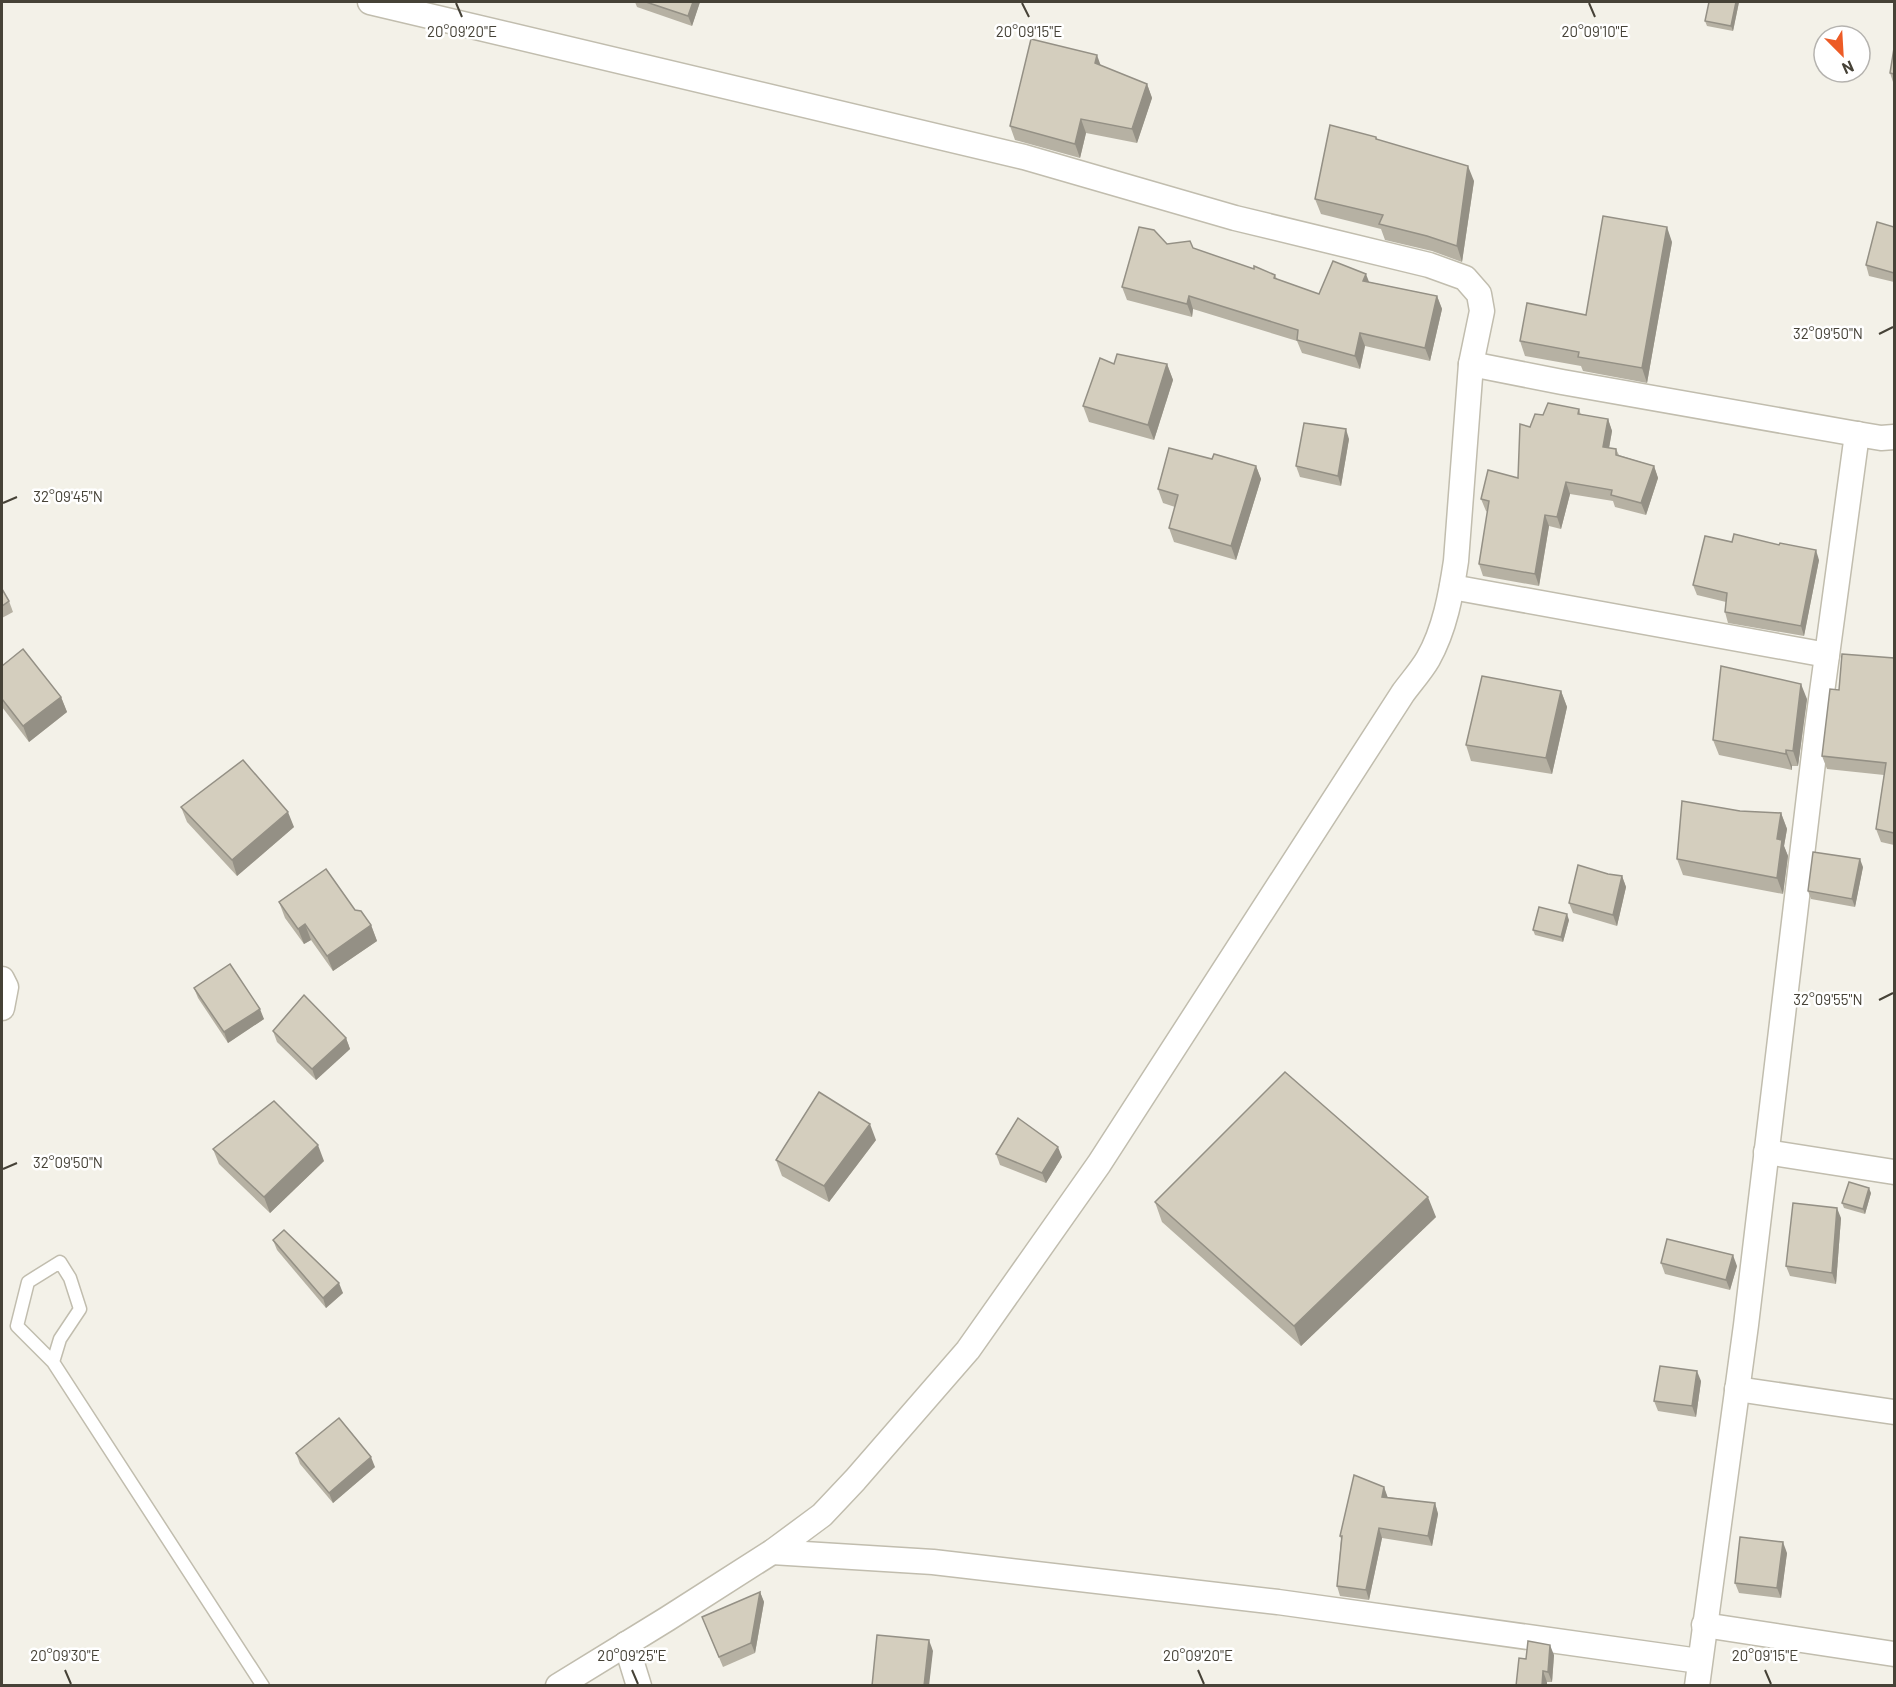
<svg xmlns="http://www.w3.org/2000/svg" width="1896" height="1687" viewBox="0 0 1896 1687" font-family="Barlow,sans-serif">
<style>
.lines{fill:none;stroke-linecap:round;stroke-linejoin:round}
.lane-casing{stroke:#c1bdae;stroke-width:15}
.street-casing{stroke:#c1bdae;stroke-width:27}
.lane{stroke:#fff;stroke-width:12}
.street{stroke:#fff;stroke-width:24}
.wall{fill:#b6b1a3}
.shaded-wall{fill:#949085}
.building{fill:#d4cebe;stroke:#949085;stroke-width:1.5}
.ticks{fill:none;stroke:#464237;stroke-width:2}
.ticks-label{font-size:15px;text-anchor:middle;fill:#464237;stroke:#fff;stroke-width:5;stroke-linejoin:round;paint-order:stroke}
</style>
<rect width="100%" height="100%" fill="#f3f1e8"/>
<g class="lines">
<g class="lane-casing">
<polyline id="lane" points="53,1362 60,1339 80,1309 70,1278 60,1262 28,1282 17,1326 53,1362 263,1686"/>
</g>
<g class="street-casing">
<g id="street">
<path d="M370,2L1024,157L1235,218L1429,265L1465,278L1479,294L1482,311L1471,364L1456,561C1451,594 1445,629 1428,659C1421,671 1411,682 1403,693L1099,1164L968,1350L855,1480L822,1515L772,1552L667,1619L558,1686"/>
<polyline points="1471,364 1562,382 1857,434 1881,438 1894,437"/>
<polyline points="1452,587 1827,655"/>
<polyline points="2,979 6,987 2,1008"/>
<polyline points="1766,1152 1894,1172"/>
<polyline points="1737,1389 1894,1412"/>
<polyline points="772,1552 933,1562 1278,1602 1699,1661"/>
<polyline points="1704,1625 1894,1654"/>
<polyline points="626,1644 639,1686"/>
<polyline points="1697,1686 1746,1325 1817,729 1857,434"/>
</g>
</g>
<use href="#lane" class="lane"/>
<use href="#street" class="street"/>
</g>
<g class="wall">
<polygon points="635,2 700,2 692,26 637,7"/>
<polygon points="1739,2 1733,31 1707,26 1705,21"/>
<polygon points="1894,48 1894,85 1890,73"/>
<polygon points="1101,66 1147,84 1152,98 1137,143 1086,133 1080,158 1015,140 1010,126"/>
<polygon points="1376,137 1377,139 1474,181 1462,262 1432,251 1385,240 1381,229 1321,214 1315,199"/>
<polygon points="1894,227 1894,282 1869,276 1866,265"/>
<polygon points="1672,242 1647,383 1583,371 1581,366 1525,356 1520,341 1586,315"/>
<polygon points="1167,244 1193,248 1254,269 1275,275 1277,279 1319,294 1369,282 1437,296 1442,309 1430,361 1365,346 1360,369 1302,353 1297,341 1193,309 1192,317 1127,300 1122,287"/>
<polygon points="1114,364 1167,364 1173,380 1154,440 1089,422 1083,406"/>
<polygon points="1579,409 1581,415 1608,419 1612,431 1609,448 1616,449 1619,455 1654,466 1658,478 1646,515 1615,507 1613,501 1570,494 1561,529 1549,526 1539,586 1483,576 1479,564 1488,512 1486,511 1481,499 1518,478 1530,427 1543,415"/>
<polygon points="1349,439 1341,486 1300,477 1296,466"/>
<polygon points="1212,459 1256,466 1261,479 1236,560 1174,542 1169,528 1175,507 1163,503 1158,489"/>
<polygon points="1819,560 1804,636 1728,623 1725,612 1726,602 1697,595 1693,585"/>
<polygon points="2,589 9,601 13,612 2,618"/>
<polygon points="1894,658 1894,845 1881,842 1876,829 1884,775 1827,769 1822,756 1839,690"/>
<polygon points="2,666 61,697 67,712 29,742 2,707"/>
<polygon points="1561,691 1567,707 1552,774 1471,761 1466,745"/>
<polygon points="1807,699 1798,766 1792,766 1792,770 1719,755 1713,740"/>
<polygon points="181,807 294,827 237,876 187,822"/>
<polygon points="1740,811 1781,813 1787,829 1784,846 1788,856 1783,894 1683,875 1677,859"/>
<polygon points="1863,867 1855,907 1811,899 1808,891"/>
<polygon points="1608,874 1622,876 1626,887 1617,926 1573,913 1569,903"/>
<polygon points="279,902 355,910 371,925 377,941 333,971 311,940 304,944 285,918"/>
<polygon points="1569,920 1563,942 1535,935 1533,930"/>
<polygon points="194,988 264,1019 228,1043 198,998"/>
<polygon points="273,1031 346,1038 350,1049 316,1080 277,1042"/>
<polygon points="876,1140 829,1202 782,1176 776,1160"/>
<polygon points="213,1149 324,1161 270,1213 219,1164"/>
<polygon points="996,1154 1062,1157 1046,1183 1000,1165"/>
<polygon points="1871,1193 1865,1214 1844,1208 1842,1203"/>
<polygon points="1155,1202 1436,1217 1301,1346 1162,1222"/>
<polygon points="1841,1218 1836,1284 1790,1276 1786,1266"/>
<polygon points="273,1240 343,1293 326,1308 277,1250"/>
<polygon points="1661,1263 1737,1266 1730,1290 1665,1274"/>
<polygon points="1701,1381 1696,1417 1658,1411 1654,1401"/>
<polygon points="296,1453 375,1467 333,1503 300,1464"/>
<polygon points="1384,1487 1387,1497 1435,1503 1438,1514 1432,1546 1382,1538 1369,1600 1340,1596 1337,1586 1341,1539 1340,1536"/>
<polygon points="1787,1553 1781,1598 1739,1593 1735,1583"/>
<polygon points="760,1592 764,1602 755,1653 723,1667 702,1617"/>
<polygon points="1554,1655 1552,1682 1547,1682 1526,1659"/>
</g>
<g class="shaded-wall">
<polygon points="693,2 700,2 692,26 688,16"/>
<polygon points="1736,2 1739,2 1733,31 1731,26"/>
<polygon points="1097,55 1102,69 1095,63"/>
<polygon points="1147,84 1152,98 1137,143 1132,129"/>
<polygon points="1081,119 1086,133 1080,158 1075,144"/>
<polygon points="1468,166 1474,181 1462,262 1457,246"/>
<polygon points="1667,227 1672,242 1647,383 1642,368"/>
<polygon points="1366,274 1371,287 1363,281"/>
<polygon points="1189,296 1193,309 1192,317 1187,304"/>
<polygon points="1437,296 1442,309 1430,361 1425,348"/>
<polygon points="1360,333 1365,346 1360,369 1355,356"/>
<polygon points="1167,364 1173,380 1154,440 1148,425"/>
<polygon points="1608,419 1612,431 1607,459 1603,447"/>
<polygon points="1346,429 1349,439 1341,486 1338,476"/>
<polygon points="1256,466 1261,479 1236,560 1231,546"/>
<polygon points="1654,466 1658,478 1646,515 1641,503"/>
<polygon points="1566,482 1570,494 1561,529 1557,517"/>
<polygon points="1545,515 1549,526 1539,586 1535,574"/>
<polygon points="1816,550 1819,560 1804,636 1801,626"/>
<polygon points="1801,684 1807,699 1798,766 1793,751"/>
<polygon points="1561,691 1567,707 1552,774 1546,758"/>
<polygon points="61,697 67,712 29,742 23,726"/>
<polygon points="1786,750 1792,766 1792,770 1786,754"/>
<polygon points="288,812 294,827 237,876 232,860"/>
<polygon points="1781,813 1787,829 1784,846 1788,856 1783,894 1777,878 1777,839"/>
<polygon points="1860,859 1863,867 1855,907 1852,899"/>
<polygon points="1622,876 1626,887 1617,926 1613,915"/>
<polygon points="1567,914 1569,920 1563,942 1561,937"/>
<polygon points="305,924 311,940 304,944 298,929"/>
<polygon points="371,925 377,941 333,971 327,956"/>
<polygon points="260,1009 264,1019 228,1043 224,1032"/>
<polygon points="346,1038 350,1049 316,1080 312,1069"/>
<polygon points="870,1124 876,1140 829,1202 824,1186"/>
<polygon points="318,1145 324,1161 270,1213 264,1197"/>
<polygon points="1058,1147 1062,1157 1046,1183 1042,1173"/>
<polygon points="1869,1188 1871,1193 1865,1214 1863,1209"/>
<polygon points="1428,1197 1436,1217 1301,1346 1294,1326"/>
<polygon points="1837,1208 1841,1218 1836,1284 1832,1273"/>
<polygon points="1733,1255 1737,1266 1730,1290 1726,1280"/>
<polygon points="339,1283 343,1293 326,1308 323,1298"/>
<polygon points="1697,1371 1701,1381 1696,1417 1692,1406"/>
<polygon points="371,1457 375,1467 333,1503 329,1493"/>
<polygon points="1384,1487 1388,1498 1382,1497"/>
<polygon points="1435,1503 1438,1514 1432,1546 1428,1536"/>
<polygon points="1379,1528 1382,1538 1369,1600 1366,1590"/>
<polygon points="1783,1542 1787,1553 1781,1598 1777,1588"/>
<polygon points="760,1592 764,1602 755,1653 751,1643"/>
<polygon points="929,1640 933,1651 929,1686 924,1686"/>
<polygon points="1550,1645 1554,1655 1552,1682 1548,1672"/>
<polygon points="1543,1671 1547,1682 1547,1686 1542,1686"/>
</g>
<g class="building">
<polygon points="646,2 693,2 688,16"/>
<polygon points="1709,2 1736,2 1731,26 1705,21"/>
<polygon points="1031,39 1097,55 1095,63 1147,84 1132,129 1081,119 1075,144 1010,126"/>
<polygon points="1894,48 1894,74 1890,73"/>
<polygon points="1330,125 1376,137 1376,139 1468,166 1457,246 1427,236 1379,224 1383,215 1315,199"/>
<polygon points="1603,216 1667,227 1642,368 1578,357 1579,352 1520,341 1527,303 1586,315"/>
<polygon points="1877,222 1894,227 1894,273 1866,265"/>
<polygon points="1139,227 1154,230 1167,244 1190,241 1193,248 1254,269 1254,266 1275,275 1274,278 1319,294 1333,261 1366,274 1363,281 1437,296 1425,348 1360,333 1355,356 1297,340 1298,330 1189,296 1187,304 1122,287"/>
<polygon points="1117,354 1167,364 1148,425 1083,406 1100,358 1114,364"/>
<polygon points="1548,403 1579,409 1578,414 1608,419 1603,447 1616,449 1616,455 1654,466 1641,503 1611,495 1612,490 1566,482 1557,517 1545,515 1535,574 1479,564 1489,501 1481,499 1488,470 1518,478 1520,424 1530,427 1535,414 1543,415"/>
<polygon points="1304,423 1346,429 1338,476 1296,466"/>
<polygon points="1169,448 1212,459 1214,454 1256,466 1231,546 1169,528 1178,495 1158,489"/>
<polygon points="1734,534 1779,545 1780,543 1816,550 1801,626 1725,612 1727,593 1693,585 1705,536 1732,542"/>
<polygon points="2,589 9,601 2,606"/>
<polygon points="23,649 61,697 23,726 2,699 2,666"/>
<polygon points="1842,654 1894,658 1894,833 1876,829 1886,763 1822,756 1830,689 1839,690"/>
<polygon points="1721,666 1801,684 1793,751 1786,750 1786,754 1713,740"/>
<polygon points="1482,676 1561,691 1546,758 1466,745"/>
<polygon points="243,760 288,812 232,860 181,807"/>
<polygon points="1682,801 1740,811 1781,813 1777,839 1782,840 1777,878 1677,859"/>
<polygon points="1813,852 1860,859 1852,899 1808,891"/>
<polygon points="1578,865 1608,874 1622,876 1613,915 1569,903"/>
<polygon points="326,869 355,910 361,911 371,925 327,956 305,924 298,929 279,902"/>
<polygon points="1539,907 1567,914 1561,937 1533,930"/>
<polygon points="230,964 260,1009 224,1032 194,988"/>
<polygon points="304,995 346,1038 312,1069 273,1031"/>
<polygon points="1285,1072 1428,1197 1294,1326 1155,1202"/>
<polygon points="819,1092 870,1124 824,1186 776,1160"/>
<polygon points="274,1101 318,1145 264,1197 213,1149"/>
<polygon points="1018,1118 1058,1147 1042,1173 996,1154"/>
<polygon points="1849,1182 1869,1188 1863,1209 1842,1203"/>
<polygon points="1793,1203 1837,1208 1832,1273 1786,1266"/>
<polygon points="284,1230 339,1283 323,1298 273,1240"/>
<polygon points="1667,1239 1733,1255 1726,1280 1661,1263"/>
<polygon points="1660,1366 1697,1371 1692,1406 1654,1401"/>
<polygon points="339,1418 371,1457 329,1493 296,1453"/>
<polygon points="1354,1475 1384,1487 1382,1497 1435,1503 1428,1536 1379,1528 1366,1590 1337,1586 1342,1536 1340,1536"/>
<polygon points="1740,1537 1783,1542 1777,1588 1735,1583"/>
<polygon points="760,1592 751,1643 719,1657 702,1617"/>
<polygon points="877,1635 929,1640 924,1686 872,1686"/>
<polygon points="1528,1641 1550,1645 1548,1672 1543,1671 1542,1686 1516,1686 1519,1658 1526,1659"/>
</g>
<path class="ticks" d="M456,3L462,17M1022,3L1029,17M1589,3L1595,17M1879,334L1893,327M3,503L17,497M1879,1000L1893,993M3,1169L17,1163M65,1670L71,1684M632,1670L638,1684M1198,1670L1204,1684M1765,1670L1771,1684"/>
<g class="ticks-label">
<text x="462" y="37">20°09'20"E</text>
<text x="1029" y="37">20°09'15"E</text>
<text x="1595" y="37">20°09'10"E</text>
<text x="1828" y="339">32°09'50"N</text>
<text x="68" y="502">32°09'45"N</text>
<text x="1828" y="1005">32°09'55"N</text>
<text x="68" y="1168">32°09'50"N</text>
<text x="65" y="1661">20°09'30"E</text>
<text x="632" y="1661">20°09'25"E</text>
<text x="1198" y="1661">20°09'20"E</text>
<text x="1765" y="1661">20°09'15"E</text>
</g>
<rect width="1896" height="1687" fill="none" stroke="#464237" stroke-width="6"/>
<g transform="translate(1842 54) rotate(156)"><circle r="28" fill="#ffffff" stroke="#b5b3af" stroke-width="1.5"/>
<path d="M0-4.5L10 22L0 15L-10 22Z" fill="#ed5b26"/>
<text y="-9" font-size="16" font-weight="bold" text-anchor="middle" fill="#464237">N</text>
</g>
</svg>
